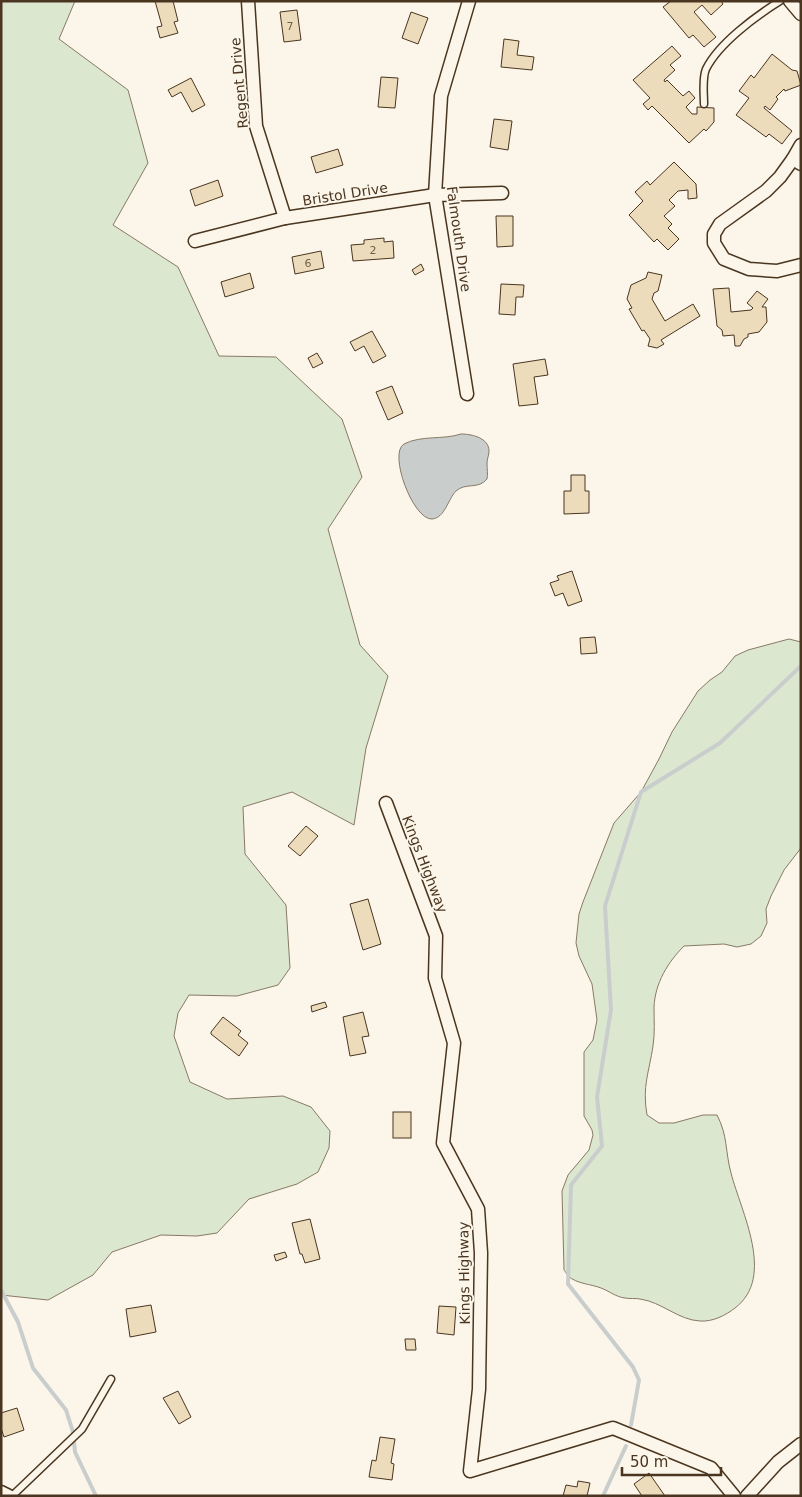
<svg xmlns="http://www.w3.org/2000/svg" width="802" height="1497" viewBox="0 0 802 1497" font-family="'DejaVu Sans',sans-serif">
<style>
.green{fill:#dce7d0;stroke:#887966}
.water{fill:#c9cecd;stroke:#887966}
.lines{fill:none;stroke-linecap:round;stroke-linejoin:round}
.stream{stroke:#c9cecd;stroke-width:4}
.building{fill:#ecdcbc;stroke:#4a3520}
.lane-casing{stroke:#4a3520;stroke-width:9}
.street-casing{stroke:#4a3520;stroke-width:15}
.lane{stroke:#fbf6e9;stroke-width:6}
.street{stroke:#fbf6e9;stroke-width:12}
.labels{text-anchor:middle;stroke-width:4;stroke-linejoin:round;paint-order:stroke}
.number-label{font-size:11px;fill:#725f47}
.street-label{font-size:14px;fill:#4a3520;stroke:#fbf6e9}
</style>
<rect width="100%" height="100%" fill="#fbf6e9"/>
<g class="green">
<polygon points="1,1 75,1 59,39 128,90 148,163 113,225 178,267 219,356 276,357 342,419 362,477 328,529 360,645 388,676 366,748 354,825 292,792 243,807 245,854 286,905 290,968 278,985 237,996 189,995 178,1013 174,1036 190,1082 227,1099 283,1096 311,1107 330,1131 329,1148 318,1172 297,1184 249,1199 217,1233 197,1236 161,1235 112,1252 93,1275 48,1300 1,1295"/>
<path d="M789,639L801,642V848L784,870L771,896L766,909L767,923L761,936L751,944L737,947L724,944L684,946C668,962 655,983 654,1007C654,1020 655,1033 653,1046C649,1073 642,1086 647,1115L659,1123H674L703,1115H717C728,1136 725,1151 731,1173C741,1212 776,1277 735,1308C726,1315 713,1322 700,1321C678,1320 662,1302 640,1299C635,1298 630,1299 625,1298C616,1297 609,1291 601,1288C591,1284 577,1284 568,1276C568,1276 565,1271 564,1270L562,1191L568,1175L589,1150L593,1135L592,1130L584,1116V1052L593,1040L597,1020L592,984L579,956L576,943L579,914L583,902L614,823L641,792L659,759L672,732L698,691L710,680L722,672L735,656L748,650Z"/>
</g>
<path class="water" d="M461,434C472,434 489,438 489,451C489,455 487,459 487,463C487,469 488,474 487,479C478,490 466,482 456,491C448,499 445,518 432,519C413,520 388,453 404,444C421,435 443,440 461,434Z"/>
<g class="lines">
<g class="stream">
<polyline points="1,1290 18,1322 33,1368 66,1410 73,1432 75,1452 96,1496"/>
<polyline points="631,1425 639,1380 633,1367 568,1284 571,1185 602,1146 597,1097 611,1010 605,906 641,792 720,743 801,666"/>
<polyline points="603,1496 626,1446"/>
</g>
</g>
<g class="building">
<polygon points="155,1 173,1 178,21 174,22 178,33 160,38 157,27 162,26"/>
<polygon points="671,1 721,1 723,4 711,15 702,5 694,12 716,37 704,47 693,35 689,38 663,7"/>
<polygon points="297,10 301,40 284,42 280,12"/>
<polygon points="411,12 428,18 418,44 402,38"/>
<polygon points="504,39 519,41 517,55 534,57 532,70 501,67"/>
<polygon points="672,46 681,56 670,65 675,70 664,80 665,82 667,80 683,96 689,91 695,98 686,107 692,114 697,114 697,107 714,108 714,122 706,131 704,129 689,143 652,106 648,110 643,104 650,98 633,80"/>
<polygon points="772,54 792,70 797,71 801,85 785,91 784,89 776,97 778,99 770,110 765,106 764,108 792,131 782,144 769,134 766,137 736,115 749,98 739,91 751,75 754,78"/>
<polygon points="381,77 398,78 395,108 378,107"/>
<polygon points="191,78 205,105 192,112 181,92 172,97 168,90"/>
<polygon points="494,119 512,121 508,150 490,147"/>
<polygon points="338,149 343,165 316,173 311,157"/>
<polygon points="674,162 696,184 697,198 688,199 688,190 678,191 669,200 675,206 664,216 672,224 668,228 679,239 668,250 657,239 654,242 629,215 643,201 635,192 647,181 650,185"/>
<polygon points="218,180 223,196 195,206 190,190"/>
<polygon points="496,216 513,216 513,246 497,247"/>
<polygon points="384,238 384,242 393,241 394,258 353,261 351,245 364,244 364,240"/>
<polygon points="321,251 324,268 295,274 292,257"/>
<polygon points="421,264 424,270 415,275 412,270"/>
<polygon points="648,272 662,275 658,291 654,293 652,299 665,321 693,304 700,316 661,340 664,344 657,348 648,346 650,339 644,330 642,331 629,309 632,308 627,299 631,285 646,278"/>
<polygon points="250,273 254,288 225,297 221,282"/>
<polygon points="501,284 524,285 523,297 516,297 515,315 499,314"/>
<polygon points="729,288 731,312 751,310 753,308 747,303 757,291 768,299 762,307 766,307 767,322 759,332 748,334 748,337 744,339 740,346 735,346 734,335 723,336 722,330 717,326 713,289"/>
<polygon points="372,331 386,356 373,363 364,346 355,351 350,342"/>
<polygon points="317,353 323,363 313,368 308,358"/>
<polygon points="545,359 548,375 534,377 538,404 519,406 513,364"/>
<polygon points="392,386 403,413 388,420 376,392"/>
<polygon points="571,475 585,475 585,491 589,491 589,513 564,514 564,491 571,491"/>
<polygon points="572,571 582,601 568,606 563,593 555,596 550,583 559,580 557,576"/>
<polygon points="595,637 597,653 581,654 580,638"/>
<polygon points="306,826 318,836 300,856 288,846"/>
<polygon points="368,899 381,944 363,950 350,904"/>
<polygon points="325,1002 327,1007 312,1012 311,1006"/>
<polygon points="363,1012 369,1036 362,1037 366,1053 350,1056 343,1017"/>
<polygon points="223,1017 241,1031 238,1035 248,1043 239,1056 211,1034 211,1032"/>
<rect x="393" y="1112" width="18" height="26"/>
<polygon points="310,1219 320,1259 305,1263 302,1254 300,1254 292,1223"/>
<polygon points="285,1252 287,1257 276,1261 274,1255"/>
<polygon points="151,1305 156,1332 130,1337 126,1309"/>
<polygon points="439,1306 456,1307 454,1335 437,1333"/>
<polygon points="405,1339 415,1339 416,1350 406,1350"/>
<polygon points="178,1391 191,1417 179,1424 163,1398"/>
<polygon points="17,1408 24,1430 4,1437 1,1428 1,1413"/>
<polygon points="380,1437 395,1439 391,1463 394,1464 392,1480 369,1477 372,1460 376,1461"/>
<polygon points="649,1473 665,1496 642,1496 634,1484"/>
<polygon points="578,1481 590,1483 587,1496 563,1496 566,1485 577,1487"/>
</g>
<g class="lines">
<g class="lane-casing">
<g id="lane">
<path d="M704,104C704,94 702,78 706,69C719,43 756,16 780,1"/>
<polyline points="12,1496 82,1429 111,1379"/>
</g>
</g>
<g class="street-casing">
<g id="street">
<polyline points="248,1 256,126 285,218"/>
<polyline points="790,1 801,14"/>
<polyline points="793,159 801,145"/>
<polyline points="801,164 793,159 780,177 766,191 720,224 714,234 714,243 724,259 749,269 777,271 801,265"/>
<polyline points="195,241 285,218 435,195 502,193"/>
<polyline points="467,394 435,195 441,96 469,1"/>
<polyline points="386,803 436,936 435,978 454,1043 443,1143 478,1209 481,1253 479,1389 470,1471 613,1428 711,1468 734,1496"/>
<polyline points="1,1492 9,1496"/>
<polyline points="747,1496 778,1462 801,1444"/>
</g>
</g>
<use href="#lane" class="lane"/>
<use href="#street" class="street"/>
</g>
<g class="labels">
<g class="number-label">
<text x="290" y="30">7</text>
<text x="373" y="254">2</text>
<text x="308" y="267">6</text>
</g>
<g class="street-label">
<text transform="translate(239 83) rotate(-95)" y="5">Regent Drive</text>
<text transform="translate(345 194) rotate(-9)" y="5">Bristol Drive</text>
<text transform="translate(459 239) rotate(82)" y="5">Falmouth Drive</text>
<text transform="translate(425 864) rotate(69)" y="5">Kings Highway</text>
<text transform="translate(464 1273) rotate(-91)" y="5">Kings Highway</text>
</g>
</g>
<rect width="802" height="1497" fill="none" stroke="#4a3520" stroke-width="5"/>
<path d="M622 1467v8h99v-8" fill="none" stroke="#4a3520" stroke-width="2.5"/>
<text x="630" y="1467" font-size="15" fill="#4a3520" stroke="#fbf6e9" stroke-width="4" paint-order="stroke">50 m</text>
</svg>
